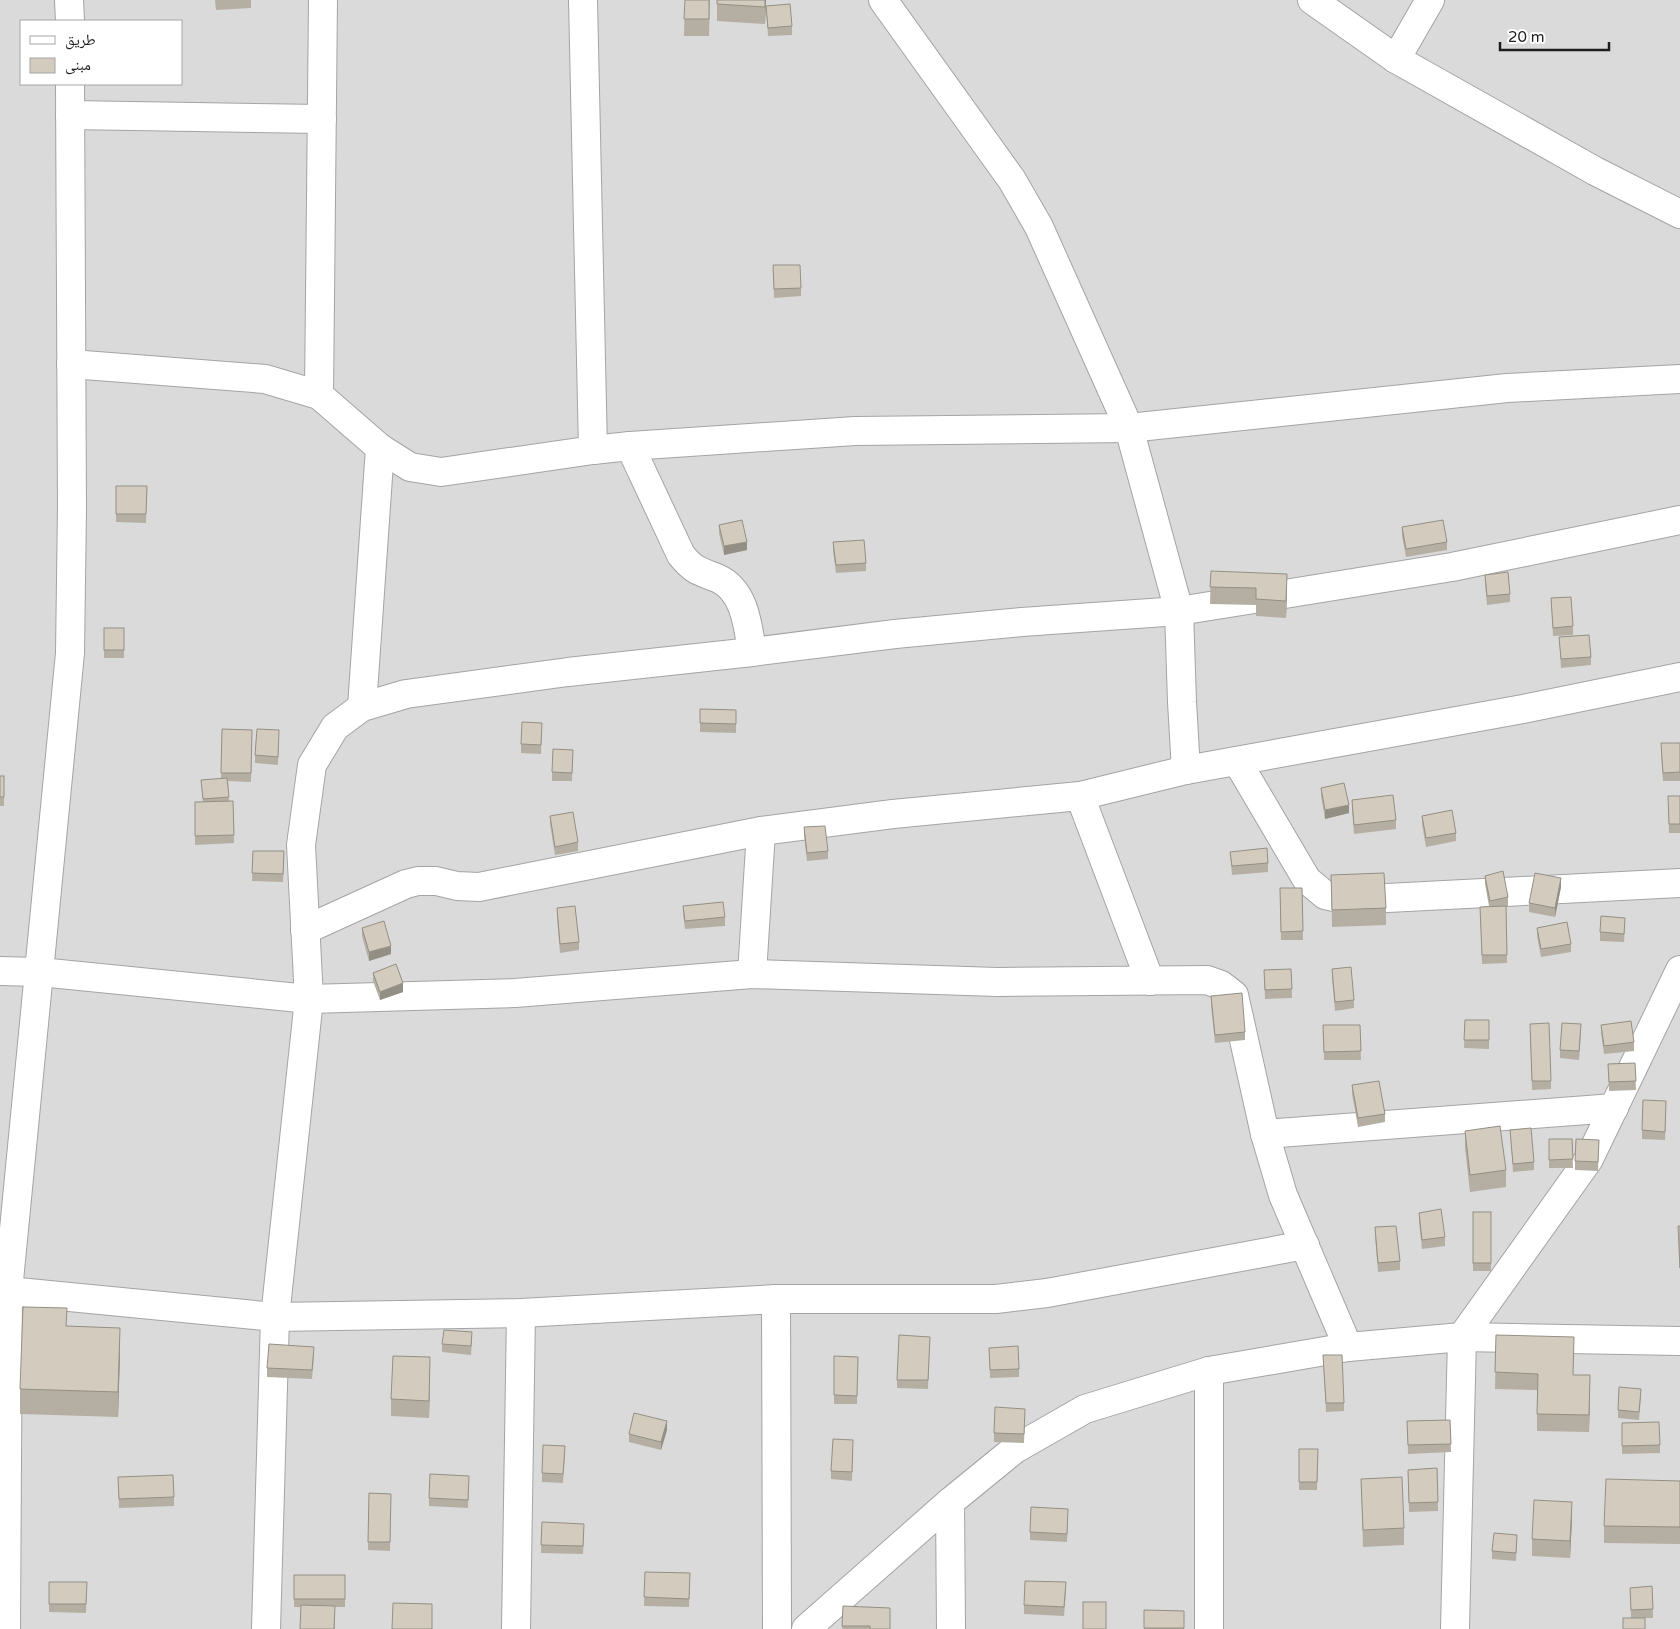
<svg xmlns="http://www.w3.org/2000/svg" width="1680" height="1629" viewBox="0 0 1680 1629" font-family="'Varela Round','Noto Naskh Arabic',sans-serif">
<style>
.residential{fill:#dbdada;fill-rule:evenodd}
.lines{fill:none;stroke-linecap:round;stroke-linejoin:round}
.street-casing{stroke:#a4a4a4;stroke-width:30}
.street{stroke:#fff;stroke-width:28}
.wall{fill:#b5afa3}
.shaded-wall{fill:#948f85}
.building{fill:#d3ccbe;stroke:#948f85}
</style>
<rect width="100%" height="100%" fill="#efefe2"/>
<path class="residential" d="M0,0H1680V1629H0ZM21,21H181V84H21Z"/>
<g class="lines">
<g class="street-casing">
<g id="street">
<polyline points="69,0 70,21"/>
<polyline points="583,0 593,450"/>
<polyline points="883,0 1012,180 1039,227 1129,428 1179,611 1182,702 1186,770"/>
<polyline points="1312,0 1396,59 1595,171 1680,214"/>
<polyline points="1396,59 1430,0"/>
<polyline points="70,115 322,119"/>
<polyline points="71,364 265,379 319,395 380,448 410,467 441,472 593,450 630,446 855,431 1129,428 1507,388 1680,379"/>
<polyline points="319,395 323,0"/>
<path d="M630,446L681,555C694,571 699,571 717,578C745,590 748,626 752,652"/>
<polyline points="362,707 380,448"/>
<polyline points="1237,761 1307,880 1325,895 1348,900 1680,883"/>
<polyline points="1080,796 1150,981"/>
<polyline points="305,930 406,884 418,881 436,881 457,886 479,887 761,831 893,814 1080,796 1186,770 1523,709 1680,677"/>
<polyline points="0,971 40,972 309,999 515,993 752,974 997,982 1207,980 1221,985 1234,995 1265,1134 1283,1195 1348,1347"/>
<polyline points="752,974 761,831"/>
<polyline points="1265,1134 1614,1108"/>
<polyline points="0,1292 8,1291 275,1317 521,1313 776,1299 996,1299 1047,1293 1305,1245"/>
<polyline points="776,1299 777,1629"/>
<polyline points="1209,1371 1209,1629"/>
<polyline points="950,1502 951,1629"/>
<polyline points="6,1629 8,1291 70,653 72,508 70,84"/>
<polyline points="266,1629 275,1317 309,999 301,845 312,765 335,727 362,707 406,694 568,672 752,652 895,634 1022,622 1179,611 1452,567 1680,520"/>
<polyline points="516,1629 521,1313"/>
<polyline points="806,1629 950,1502 1015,1449 1085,1409 1209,1371 1348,1347 1462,1337 1680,1341"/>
<polyline points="1455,1629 1462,1337 1589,1159 1680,970"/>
</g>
</g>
<use href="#street" class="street"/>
</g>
<g class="wall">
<polygon points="215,0 251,0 251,8 216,10"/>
<polygon points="685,0 710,0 709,36 684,36"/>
<polygon points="717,0 766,0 765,24 717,21"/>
<polygon points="766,6 792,26 792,35 768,36"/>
<polygon points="773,265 801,288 801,296 774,298"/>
<polygon points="116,486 147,486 146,523 116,522"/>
<polygon points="719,525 747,550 724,555 719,533"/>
<polygon points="1402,527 1447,542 1447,550 1406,557 1402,536"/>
<polygon points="833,542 866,563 866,571 836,573 833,551"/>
<polygon points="1211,571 1287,591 1286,618 1256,616 1256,605 1210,604"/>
<polygon points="1485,575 1510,594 1510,602 1487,605 1485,583"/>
<polygon points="1551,598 1573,626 1573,635 1553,636"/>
<rect x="104" y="628" width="20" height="30"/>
<polygon points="1559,637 1591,657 1591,665 1561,668"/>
<polygon points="700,709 736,710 736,733 700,732"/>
<polygon points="542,723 541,754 521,753 521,744"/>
<polygon points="222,729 252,730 251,782 228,781 229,801 233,801 234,843 195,845 195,802 203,802 201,780 221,779"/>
<polygon points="279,739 278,765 255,763 255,755"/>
<polygon points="1680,743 1680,781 1663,781 1661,752"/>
<polygon points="573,750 572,781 552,781 552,772"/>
<rect x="0" y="776" width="4" height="30"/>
<polygon points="1321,788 1349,813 1325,819 1321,796"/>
<polygon points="1680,796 1680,833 1669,833 1668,805"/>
<polygon points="1352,800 1396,820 1396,829 1354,834 1352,809"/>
<polygon points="550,816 578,842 578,851 555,855 550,824"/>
<polygon points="1422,816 1456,833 1456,841 1426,847 1422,824"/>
<polygon points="804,827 828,851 828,859 807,861 804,836"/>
<polygon points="253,851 284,860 283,882 252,881"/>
<polygon points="1230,852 1268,863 1268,872 1232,875"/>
<polygon points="1331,875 1386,908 1386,925 1332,927"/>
<polygon points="1485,876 1508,897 1508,906 1506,906 1507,963 1482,964 1480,907 1489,906 1485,884"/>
<polygon points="1561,887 1555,917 1529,912 1529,903"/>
<polygon points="1280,888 1302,888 1303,940 1281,940"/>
<polygon points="683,906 725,917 725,926 685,929 683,914"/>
<polygon points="557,908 579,942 579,950 560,953 557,917"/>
<polygon points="1625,927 1624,942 1600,941 1600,932"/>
<polygon points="362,928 391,954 369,961 362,936"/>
<polygon points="1537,928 1571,944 1571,952 1541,957 1537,936"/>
<polygon points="1291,969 1292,998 1265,999 1264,970"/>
<polygon points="1332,969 1354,1000 1354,1008 1335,1011 1332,978"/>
<polygon points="373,973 403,992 380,1000 373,981"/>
<polygon points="1211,996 1245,1032 1245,1040 1215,1043 1211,1005"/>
<polygon points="1465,1020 1489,1020 1489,1049 1464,1048"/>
<polygon points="1323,1025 1360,1025 1361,1060 1324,1060"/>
<polygon points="1601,1025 1634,1042 1634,1051 1604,1054 1601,1033"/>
<polygon points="1530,1032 1551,1081 1551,1089 1532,1090"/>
<polygon points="1581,1033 1579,1060 1560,1058 1560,1050"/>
<polygon points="1635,1063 1636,1090 1609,1091 1608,1064"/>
<polygon points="1352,1085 1385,1114 1385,1122 1358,1127 1352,1094"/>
<polygon points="1666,1109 1665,1140 1642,1139 1642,1130"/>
<polygon points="1510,1130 1534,1162 1534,1170 1513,1172"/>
<polygon points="1465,1131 1506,1170 1506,1187 1470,1192 1465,1148"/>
<polygon points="1549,1139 1572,1139 1573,1168 1549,1168"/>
<polygon points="1599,1140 1598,1171 1575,1170 1575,1161"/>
<rect x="1473" y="1212" width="18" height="59"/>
<polygon points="1419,1213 1445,1237 1445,1246 1422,1249 1419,1222"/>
<polygon points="1375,1227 1400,1261 1400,1270 1378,1272 1375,1236"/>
<polygon points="67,1326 120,1353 118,1417 20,1414 20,1389"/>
<polygon points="1496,1335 1574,1375 1590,1392 1589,1432 1537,1431 1537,1390 1495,1389"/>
<polygon points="930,1337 928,1389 897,1388 897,1380"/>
<polygon points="472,1341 471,1355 442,1352 442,1344"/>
<polygon points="989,1348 1019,1369 1019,1377 990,1378"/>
<polygon points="1323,1355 1344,1403 1344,1411 1326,1412"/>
<polygon points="314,1356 312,1379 267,1377 267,1368"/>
<polygon points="834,1356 858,1357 857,1404 834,1404"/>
<polygon points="430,1374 429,1418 391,1416 391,1399"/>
<polygon points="1641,1397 1639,1420 1618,1418 1618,1410"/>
<polygon points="1025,1417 1024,1443 994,1442 994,1433"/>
<polygon points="1450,1420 1451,1452 1408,1454 1407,1421"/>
<polygon points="1622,1423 1660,1445 1660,1453 1622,1454"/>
<polygon points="667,1430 661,1450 629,1442 629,1434"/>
<polygon points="853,1449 852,1481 831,1479 831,1471"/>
<polygon points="1299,1449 1318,1449 1317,1490 1299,1490"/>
<polygon points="565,1455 563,1483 542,1482 542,1473"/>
<polygon points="1437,1468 1438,1511 1409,1512 1408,1470"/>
<polygon points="118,1477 174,1497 174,1506 119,1508"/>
<polygon points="1361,1479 1404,1528 1404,1545 1363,1547"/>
<polygon points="1680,1481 1680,1544 1604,1543 1604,1526"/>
<polygon points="469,1485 468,1508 429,1506 429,1498"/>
<polygon points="369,1493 391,1494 390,1551 368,1550"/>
<polygon points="1068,1518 1067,1542 1030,1540 1030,1532"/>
<polygon points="1572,1519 1570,1558 1532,1556 1532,1539"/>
<polygon points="542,1522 584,1533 583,1554 541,1553"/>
<polygon points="1517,1543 1516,1561 1492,1559 1492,1551"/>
<polygon points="645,1572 690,1573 689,1607 644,1606"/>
<polygon points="294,1575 345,1575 345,1607 335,1607 335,1629 300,1629 301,1607 294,1607"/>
<polygon points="49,1582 87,1582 86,1613 49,1612"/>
<polygon points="1652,1586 1653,1618 1631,1618 1630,1588"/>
<polygon points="1066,1591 1064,1616 1024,1614 1024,1605"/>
<polygon points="843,1606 890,1629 842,1629"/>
<polygon points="1144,1610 1184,1611 1184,1629 1144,1629"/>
</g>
<g class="shaded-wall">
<polygon points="765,0 766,0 765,24"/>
<polygon points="747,542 747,550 724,555 724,546"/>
<polygon points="1287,574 1287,591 1286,618 1286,601"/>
<polygon points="1349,805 1349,813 1325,819 1325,810"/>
<polygon points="1561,878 1561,887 1555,917 1555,908"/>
<polygon points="391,946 391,954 369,961 369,952"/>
<polygon points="403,983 403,992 380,1000 380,992"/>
<polygon points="120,1328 120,1353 118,1417 118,1392"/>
<polygon points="430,1357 430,1374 429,1418 429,1401"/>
<polygon points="1590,1375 1590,1392 1589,1432 1589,1415"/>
<polygon points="667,1421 667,1430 661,1450 661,1442"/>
<polygon points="1572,1502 1572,1519 1570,1558 1570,1541"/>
</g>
<g class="building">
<polygon points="685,0 709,0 709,19 684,19"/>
<polygon points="717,0 765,0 765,7 717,4"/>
<polygon points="790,4 792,26 768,28 766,6"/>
<polygon points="773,265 800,265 801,288 774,289"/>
<polygon points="116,486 147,486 146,514 116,514"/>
<polygon points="742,520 747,542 724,546 719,525"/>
<polygon points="1443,520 1447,542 1406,549 1402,527"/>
<polygon points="864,540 866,563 836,565 833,542"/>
<polygon points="1211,571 1287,574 1286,601 1256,599 1256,588 1210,587"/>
<polygon points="1508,572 1510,594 1487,596 1485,575"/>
<polygon points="1571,597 1573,626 1553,628 1551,598"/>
<rect x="104" y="628" width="20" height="22"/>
<polygon points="1589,635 1591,657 1561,659 1559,637"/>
<polygon points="700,709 736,710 736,724 700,723"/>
<polygon points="522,722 542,723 541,745 521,744"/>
<polygon points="222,729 252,730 251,773 221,773"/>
<polygon points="257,729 279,730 278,757 255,755"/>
<polygon points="1661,743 1680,743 1680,772 1663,773"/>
<polygon points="553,749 573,750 572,773 552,772"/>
<rect x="0" y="776" width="4" height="21"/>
<polygon points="227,778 229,797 203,799 201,780"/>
<polygon points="1344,783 1349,805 1325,810 1321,788"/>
<polygon points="1393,795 1396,820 1354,825 1352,800"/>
<polygon points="1668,796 1680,796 1680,824 1669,824"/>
<polygon points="233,801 234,835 195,836 195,802"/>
<polygon points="1452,810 1456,833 1426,838 1422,816"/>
<polygon points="573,812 578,842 555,847 550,816"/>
<polygon points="825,826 828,851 807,853 804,827"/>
<polygon points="1267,848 1268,863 1232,866 1230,852"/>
<polygon points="253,851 284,851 283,874 252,873"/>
<polygon points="1503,871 1508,897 1490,901 1485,876"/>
<polygon points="1384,873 1386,908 1332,910 1331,875"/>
<polygon points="1535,873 1561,878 1555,908 1529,903"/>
<polygon points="1280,888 1302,888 1303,931 1281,932"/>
<polygon points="723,902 725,917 685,921 683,906"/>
<polygon points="575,906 579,942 560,944 557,908"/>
<polygon points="1506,906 1507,955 1482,955 1480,907"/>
<polygon points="1601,916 1625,918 1624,934 1600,932"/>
<polygon points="384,921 391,946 369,952 362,928"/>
<polygon points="1567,922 1571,944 1541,949 1537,928"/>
<polygon points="396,964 403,983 380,992 373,973"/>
<polygon points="1351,967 1354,1000 1335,1002 1332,969"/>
<polygon points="1291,969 1292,989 1265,990 1264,970"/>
<polygon points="1242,993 1245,1032 1215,1035 1211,996"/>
<polygon points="1465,1020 1489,1020 1489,1040 1464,1040"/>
<polygon points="1631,1021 1634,1042 1604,1046 1601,1025"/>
<polygon points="1549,1023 1551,1081 1532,1081 1530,1024"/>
<polygon points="1562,1023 1581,1024 1579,1051 1560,1050"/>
<polygon points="1323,1025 1360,1025 1361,1051 1324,1052"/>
<polygon points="1635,1063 1636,1081 1609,1082 1608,1064"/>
<polygon points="1379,1081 1385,1114 1358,1118 1352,1085"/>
<polygon points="1643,1100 1666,1101 1665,1132 1642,1130"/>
<polygon points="1500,1126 1506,1170 1470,1175 1465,1131"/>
<polygon points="1531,1128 1534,1162 1513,1164 1510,1130"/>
<polygon points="1549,1139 1572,1139 1573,1159 1549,1160"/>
<polygon points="1576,1139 1599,1140 1598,1162 1575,1161"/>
<polygon points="1441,1209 1445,1237 1422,1240 1419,1213"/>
<rect x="1473" y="1212" width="18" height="51"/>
<polygon points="1396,1226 1400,1261 1378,1263 1375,1227"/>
<polygon points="1678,1226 1680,1226 1680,1268"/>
<polygon points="23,1307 67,1308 66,1326 120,1328 118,1392 20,1389"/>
<polygon points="444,1330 472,1332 471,1346 442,1344"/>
<polygon points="899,1335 930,1337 928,1380 897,1380"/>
<polygon points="1496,1335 1574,1337 1573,1375 1590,1375 1589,1415 1537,1414 1538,1374 1495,1372"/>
<polygon points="269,1344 314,1347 312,1370 267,1368"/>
<polygon points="1018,1346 1019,1369 990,1370 989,1348"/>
<polygon points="1323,1355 1342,1355 1344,1403 1326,1403"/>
<polygon points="393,1356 430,1357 429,1401 391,1399"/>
<polygon points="834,1356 858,1357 857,1396 834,1395"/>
<polygon points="1619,1387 1641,1389 1639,1412 1618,1410"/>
<polygon points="995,1407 1025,1409 1024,1434 994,1433"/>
<polygon points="634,1413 667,1421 661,1442 629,1434"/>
<polygon points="1450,1420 1451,1444 1408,1445 1407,1421"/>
<polygon points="1659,1422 1660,1445 1622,1446 1622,1423"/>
<polygon points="833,1439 853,1440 852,1472 831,1471"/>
<polygon points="543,1445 565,1446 563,1474 542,1473"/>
<polygon points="1299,1449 1318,1449 1317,1482 1299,1482"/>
<polygon points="1437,1468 1438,1502 1409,1503 1408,1470"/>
<polygon points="430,1474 469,1476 468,1500 429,1498"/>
<polygon points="173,1475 174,1497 119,1499 118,1477"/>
<polygon points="1402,1477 1404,1528 1363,1530 1361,1479"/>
<polygon points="1606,1479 1680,1481 1680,1527 1604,1526"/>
<polygon points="369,1493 391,1494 390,1542 368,1542"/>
<polygon points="1534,1500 1572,1502 1570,1541 1532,1539"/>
<polygon points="1031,1507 1068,1509 1067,1534 1030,1532"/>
<polygon points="542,1522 584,1524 583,1546 541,1545"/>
<polygon points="1494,1533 1517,1535 1516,1553 1492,1551"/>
<polygon points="645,1572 690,1573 689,1599 644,1597"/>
<rect x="294" y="1575" width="51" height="24"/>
<polygon points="1025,1581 1066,1582 1064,1607 1024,1605"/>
<polygon points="49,1582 87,1582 86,1604 49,1604"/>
<polygon points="1652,1586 1653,1609 1631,1610 1630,1588"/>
<rect x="1083" y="1602" width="23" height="27"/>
<polygon points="393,1603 432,1604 432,1629 392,1629"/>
<polygon points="301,1605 335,1606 334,1629 300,1629"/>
<polygon points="843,1606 890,1608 890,1629 870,1629 870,1626 842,1626"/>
<polygon points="1144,1610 1184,1611 1184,1628 1144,1628"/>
<rect x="1623" y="1618" width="22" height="11"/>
</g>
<rect x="20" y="20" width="162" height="65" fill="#ffffff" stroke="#a5a5a5"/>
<rect x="30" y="36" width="25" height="8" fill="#ffffff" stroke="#a5a5a5"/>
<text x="65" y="45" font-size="15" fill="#1d1d1d">طريق</text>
<rect x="30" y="58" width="25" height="15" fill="#d3ccbe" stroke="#a5a5a5"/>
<text x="65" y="70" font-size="15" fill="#1d1d1d">مبنى</text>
<path d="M1500 42v8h109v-8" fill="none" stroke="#1d1d1d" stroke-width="2.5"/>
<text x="1508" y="42" font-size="15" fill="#1d1d1d" stroke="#ffffff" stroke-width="4" paint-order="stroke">20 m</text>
</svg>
